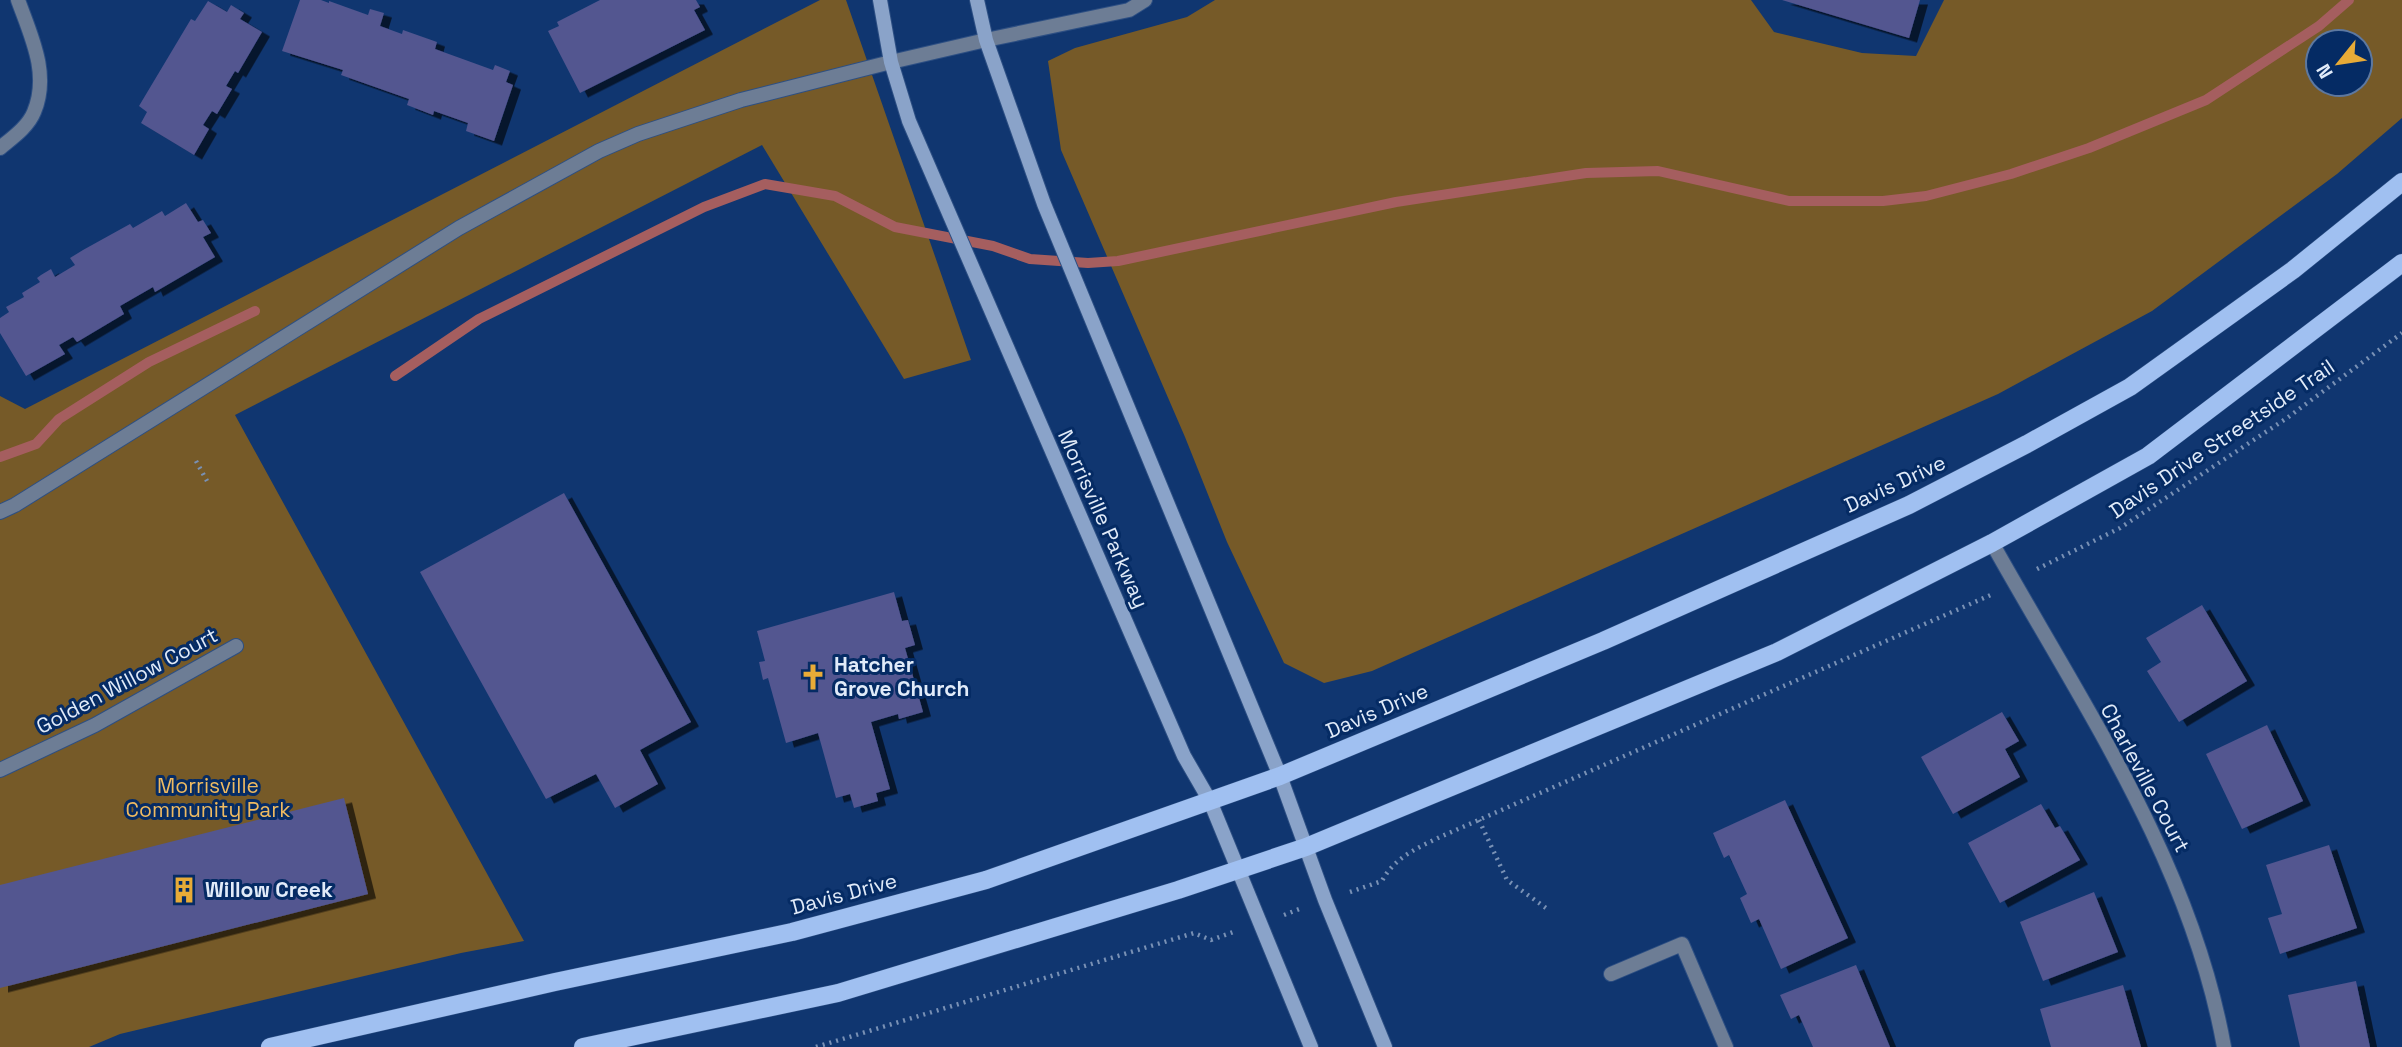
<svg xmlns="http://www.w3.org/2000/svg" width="2402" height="1047" viewBox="0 0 2402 1047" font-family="'Space Grotesk',sans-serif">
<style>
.green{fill:#765a28;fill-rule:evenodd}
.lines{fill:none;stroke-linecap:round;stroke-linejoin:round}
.stream{stroke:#a55e5f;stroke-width:10}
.building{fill:#525690;filter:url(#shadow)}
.lane-casing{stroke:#2d4f83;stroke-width:16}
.street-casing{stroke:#2d4f83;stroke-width:16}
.secondary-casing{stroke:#2d4f83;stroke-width:16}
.primary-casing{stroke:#2d4f83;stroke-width:19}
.path{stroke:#7991b5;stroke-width:4.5;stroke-dasharray:2 5;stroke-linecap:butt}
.lane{stroke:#6d7d95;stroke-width:14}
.street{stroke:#6d7d95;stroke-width:14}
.secondary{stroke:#8aa3c9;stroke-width:14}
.primary{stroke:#a0c0f1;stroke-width:18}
.labels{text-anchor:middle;stroke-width:6;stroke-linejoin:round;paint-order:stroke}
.street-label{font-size:21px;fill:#e1ebf9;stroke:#052b64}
.poi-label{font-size:21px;font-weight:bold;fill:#e1ebf9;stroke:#052b64;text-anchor:start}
.park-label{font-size:21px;fill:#eeba61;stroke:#052b64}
</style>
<defs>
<filter id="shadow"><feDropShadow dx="8" dy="4.5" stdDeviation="0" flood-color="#0009"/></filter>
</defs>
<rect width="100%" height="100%" fill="#103670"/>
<g class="green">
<polygon points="820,0 846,0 971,360 904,379 762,145 235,415 524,941 461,953 120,1034 89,1047 0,1047 0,396 25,409"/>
<path d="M1215,0H1751L1774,32L1862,53L1916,56L1944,0H2402V118L2337,174L2152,311L1998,394L1372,671L1324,683L1284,663L1227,542L1185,437L1061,150L1048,61L1075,48L1187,17ZM2360,42V84H2318V42Z"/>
</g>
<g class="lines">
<g class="stream">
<polyline points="395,376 479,319 704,207 765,184 835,196 895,227 993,246 1030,259 1088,263 1118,261 1396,202 1586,173 1658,171 1789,201 1883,201 1926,196 2011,174 2089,148 2206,100 2319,26 2349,0"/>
<polyline points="0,457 36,444 59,419 149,362 255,311"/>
</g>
</g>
<g class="building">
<polygon points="300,0 321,0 329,3 329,1 368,15 370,9 384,13 380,26 402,34 403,30 437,42 435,49 493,70 495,65 510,71 506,82 513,85 494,141 466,131 468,123 434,111 433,115 407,105 409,99 341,75 343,70 282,51"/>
<polygon points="600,0 696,0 700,7 694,10 705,30 580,93 548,31 559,26 557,22"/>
<polygon points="1782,0 1920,0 1909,38"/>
<polygon points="208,1 227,12 231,5 244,13 240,19 262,32 238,73 235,71 226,86 232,89 217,114 212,111 203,125 209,129 194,155 141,123 147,112 139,106 191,19 195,21"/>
<polygon points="186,203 198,222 203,220 211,233 203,237 215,257 155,292 153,287 120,306 124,314 77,342 73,337 59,345 65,354 26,376 0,333 0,318 9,312 6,307 24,297 22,293 40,282 37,278 41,275 51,269 55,277 75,265 70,258 83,250 130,224 133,228 162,211 165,216"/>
<polygon points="564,493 691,722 640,750 658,784 615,808 596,774 546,799 420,572"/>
<polygon points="894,592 902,621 908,620 915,645 905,648 923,712 899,719 898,714 871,722 890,789 876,793 878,801 854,808 850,794 836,798 818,733 786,743 768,678 763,680 759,662 765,661 757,631"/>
<polygon points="2202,605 2247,681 2179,722 2147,671 2161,662 2146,638"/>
<polygon points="2002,712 2019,741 2005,749 2020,777 1953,814 1921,757"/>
<polygon points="2267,725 2303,801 2242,829 2206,754"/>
<polygon points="344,798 368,894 0,988 0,885"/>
<polygon points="1785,800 1848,938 1781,969 1759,919 1751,923 1740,898 1747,894 1729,855 1724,858 1713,833"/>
<polygon points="2041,804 2055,828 2060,826 2080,860 2000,903 1968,843"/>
<polygon points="2329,845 2357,928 2280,954 2268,918 2282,914 2266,865"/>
<polygon points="2094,892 2118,952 2043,981 2020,922"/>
<polygon points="1856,965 1890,1047 1813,1047 1799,1015 1791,1019 1780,995"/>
<polygon points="2356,981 2370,1047 2300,1047 2288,995"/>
<polygon points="2123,985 2141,1047 2051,1047 2040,1009"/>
</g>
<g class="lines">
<g class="lane-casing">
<g id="lane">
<polyline points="986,40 1129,10 1145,0"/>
<polyline points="0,512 15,505 459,228 599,151 638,134 741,100 891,62"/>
</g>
</g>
<g class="street-casing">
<g id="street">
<polyline points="891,62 986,40"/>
<path d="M0,148C12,138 28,127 34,112C50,74 31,36 18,0"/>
<path d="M1992,543C2082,704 2191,862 2224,1047"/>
<polyline points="0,770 95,725 236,646"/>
<polyline points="1611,974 1682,944 1726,1047"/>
</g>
</g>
<g class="secondary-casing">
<g id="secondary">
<polyline points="880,0 891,62 909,121 1184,756 1210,801 1311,1047"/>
<polyline points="977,0 986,40 1044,204 1280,776 1325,900 1385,1047"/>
</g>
</g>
<g class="primary-casing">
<g id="primary">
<polyline points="270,1047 555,982 792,932 986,880 1280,776 1603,641 1909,505 2027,444 2130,387 2293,270 2402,182"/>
<polyline points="583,1047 838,993 1178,890 1306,847 1777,652 1992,543 2148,456 2402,263"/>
</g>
</g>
<g class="path">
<polyline points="196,461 207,481"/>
<polyline points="2037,569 2120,528 2287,418 2402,333"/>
<polyline points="1479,820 1507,880 1546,908"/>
<path d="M1350,892L1382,881C1394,858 1417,848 1440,837L1993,594"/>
<polyline points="1284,915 1302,908"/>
<polyline points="816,1047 1194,933 1211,940 1236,931"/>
</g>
<use href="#lane" class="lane"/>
<use href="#street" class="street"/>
<use href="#secondary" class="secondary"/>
<use href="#primary" class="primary"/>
</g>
<defs>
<g id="church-bare" transform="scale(2.1)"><path d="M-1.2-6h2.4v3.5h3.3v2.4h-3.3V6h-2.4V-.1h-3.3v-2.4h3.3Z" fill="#e8ab37" stroke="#052b64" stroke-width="2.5" paint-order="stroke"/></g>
<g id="building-bare" transform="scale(2.1)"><path d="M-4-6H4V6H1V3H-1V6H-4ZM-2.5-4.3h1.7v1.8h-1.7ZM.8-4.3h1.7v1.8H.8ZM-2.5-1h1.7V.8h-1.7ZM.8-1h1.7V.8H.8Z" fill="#e8ab37" stroke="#052b64" stroke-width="2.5" paint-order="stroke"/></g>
</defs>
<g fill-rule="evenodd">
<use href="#church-bare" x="813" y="677"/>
<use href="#building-bare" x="184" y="890"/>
</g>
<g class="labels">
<g class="street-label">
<text transform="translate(2222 439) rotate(-34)" y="7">Davis Drive Streetside Trail</text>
<text transform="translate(1895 484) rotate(-25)" y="7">Davis Drive</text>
<text transform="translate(1103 519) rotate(66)" y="7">Morrisville Parkway</text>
<text transform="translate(127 681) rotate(-28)" y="7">Golden Willow Court</text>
<text transform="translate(1377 711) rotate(-23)" y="7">Davis Drive</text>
<text transform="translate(2145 778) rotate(62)" y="7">Charleville Court</text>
<text transform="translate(844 894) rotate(-15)" y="7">Davis Drive</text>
</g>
<g class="poi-label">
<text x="834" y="672">Hatcher<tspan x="834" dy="24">Grove Church</tspan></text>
<text x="205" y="897">Willow Creek</text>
</g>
<g class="park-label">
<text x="208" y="793">Morrisville<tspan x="208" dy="24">Community Park</tspan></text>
</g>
</g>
<g transform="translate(2339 63) rotate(240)"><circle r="33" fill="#052b64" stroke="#5d78a0" stroke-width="2"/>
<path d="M0-5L12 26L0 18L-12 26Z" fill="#e8ab37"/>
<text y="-10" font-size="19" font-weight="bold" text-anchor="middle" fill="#e1ebf9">N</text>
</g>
</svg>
